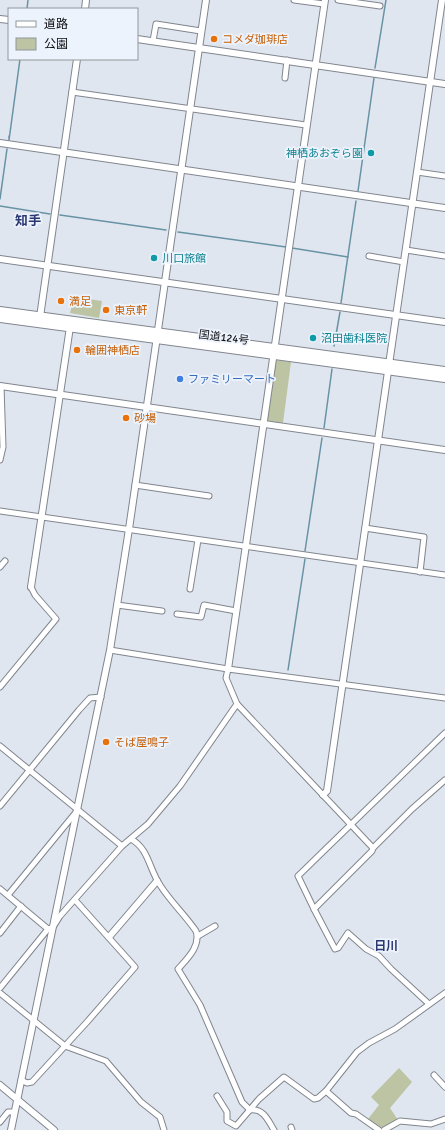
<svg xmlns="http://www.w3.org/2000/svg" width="445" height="1130" viewBox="0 0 445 1130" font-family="Signika,'Noto Sans JP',sans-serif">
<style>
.green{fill:#bcc4a3}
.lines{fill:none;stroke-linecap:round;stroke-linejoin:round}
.stream{stroke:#6793a4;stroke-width:1.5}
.minor-casing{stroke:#80858e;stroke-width:7}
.tertiary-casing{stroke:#80858e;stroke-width:8}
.trunk-casing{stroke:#80858e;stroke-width:10}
.minor{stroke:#fff;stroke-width:5}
.tertiary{stroke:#fff;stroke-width:6}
.trunk{stroke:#fff;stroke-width:8}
.food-dot{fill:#e8710a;stroke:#edf3fc;stroke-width:1.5}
.culture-dot{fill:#0f9aa8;stroke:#edf3fc;stroke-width:1.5}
.shop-dot{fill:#3f7fe0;stroke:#edf3fc;stroke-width:1.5}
.labels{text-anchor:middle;stroke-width:3.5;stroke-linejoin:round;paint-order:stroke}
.food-label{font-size:11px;fill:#c56008;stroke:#edf3fc;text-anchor:start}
.culture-label{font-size:11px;fill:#0d838f;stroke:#edf3fc;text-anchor:start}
.street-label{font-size:11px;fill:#0a0c0f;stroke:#edf3fc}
.shop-label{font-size:11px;fill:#366cbe;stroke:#edf3fc;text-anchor:start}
.neighbourhood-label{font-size:12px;font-weight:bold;fill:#2b3871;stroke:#edf3fc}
.quarter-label{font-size:13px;font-weight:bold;fill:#2b3871;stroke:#edf3fc}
</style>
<rect width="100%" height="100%" fill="#e0e6ef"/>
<g class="green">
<polygon points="74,297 102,301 99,318 70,313"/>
<polygon points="275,360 291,362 283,423 267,421"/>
<polygon points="399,1068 412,1082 390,1108 398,1120 384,1129 380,1127 379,1129 368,1119 379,1105 371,1097"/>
</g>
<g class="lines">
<g class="stream">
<polyline points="27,9 28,0"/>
<polyline points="375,68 386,0"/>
<polyline points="9,136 9,140 20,59"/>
<polyline points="358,191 374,78"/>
<polyline points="0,199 7,149"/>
<polyline points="0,206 50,214"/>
<polyline points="60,215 166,230"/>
<polyline points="178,232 286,247"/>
<polyline points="292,248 348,257"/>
<polyline points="341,303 356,201"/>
<polyline points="334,346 340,312"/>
<polyline points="324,428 332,369"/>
<polyline points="305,551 322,438"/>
<polyline points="288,670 305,559"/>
</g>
<g class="minor-casing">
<g id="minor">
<polyline points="294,0 324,4"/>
<polyline points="338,0 380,6"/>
<polyline points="153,41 156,24 201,31"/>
<polyline points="285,78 287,60"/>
<polyline points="72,92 306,125"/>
<polyline points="417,172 445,176"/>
<polyline points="406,250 445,256"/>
<polyline points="369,256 404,262"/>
<polyline points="0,460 3,447 1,386"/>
<polyline points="135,485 209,496"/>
<polyline points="0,511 445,575"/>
<polyline points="365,528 424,537 420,572"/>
<polyline points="0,567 5,561"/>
<polyline points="190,589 198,540"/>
<polyline points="117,605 162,611"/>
<polyline points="177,614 201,617 204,605 236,611"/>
<polyline points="110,650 228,669 445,698"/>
<polyline points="228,669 226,678 237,704 373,848 412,809 445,780"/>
<polyline points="0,687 56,619 35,595 31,587"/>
<polyline points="0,746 122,846"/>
<polyline points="0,806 79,710 90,698 101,697"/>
<path d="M131,839C149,849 149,869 160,885C170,901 185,915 196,931C201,946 187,959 178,969L200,1005L242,1102L250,1110C263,1108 268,1120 274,1130"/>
<polyline points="373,848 372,851 314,909 298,876 445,733"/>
<polyline points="0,889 48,929"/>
<polyline points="8,895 77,811"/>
<polyline points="314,909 335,949 338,948 348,933 366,949 379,956 391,969 429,1004"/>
<polyline points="0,933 21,906"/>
<polyline points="198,936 215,926"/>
<polyline points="0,988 48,929 53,927 60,916 122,846 148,824 180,786 237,704"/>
<polyline points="0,993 65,1046 106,1061 141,1102 160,1117 164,1130"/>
<polyline points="434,1075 445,1087"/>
<polyline points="21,1080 27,1083 32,1082 87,1022 135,967 75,900"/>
<polyline points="326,1091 357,1052 369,1043 395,1029 445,993"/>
<polyline points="217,1096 227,1112 227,1121 236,1126 259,1099 284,1077 314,1099 318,1098 326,1091 351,1113 356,1114 379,1130"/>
<polyline points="0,1122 8,1112 14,1112"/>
<polyline points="291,1127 292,1130"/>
<polyline points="384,1130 400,1121 431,1124 445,1119"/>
</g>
</g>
<g class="tertiary-casing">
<g id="tertiary">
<polyline points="85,9 86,0"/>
<polyline points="0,19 9,20"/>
<polyline points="137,39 445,84"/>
<polyline points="0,143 445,208"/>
<polyline points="0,259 445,322"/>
<polyline points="40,317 77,59"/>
<polyline points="0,386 445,450"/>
<polyline points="31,587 70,327"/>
<polyline points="228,669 325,0"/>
<polyline points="323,795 327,791 442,0"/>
<polyline points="109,937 157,881"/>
<polyline points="0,1085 54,1130"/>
<polyline points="11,1130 110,650 129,529 206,0"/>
</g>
</g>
<g class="trunk-casing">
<g id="trunk">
<polyline points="0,311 445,371"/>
<polyline points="0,318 445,378"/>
</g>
</g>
<use href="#minor" class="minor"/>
<use href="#tertiary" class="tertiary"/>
<use href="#trunk" class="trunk"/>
</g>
<g class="food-dot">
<circle cx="214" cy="39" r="4"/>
<circle cx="61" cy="301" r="4"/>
<circle cx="106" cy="310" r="4"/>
<circle cx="77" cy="350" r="4"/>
<circle cx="126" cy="418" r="4"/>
<circle cx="106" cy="742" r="4"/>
</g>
<g class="culture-dot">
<circle cx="371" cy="153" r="4"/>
<circle cx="154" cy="258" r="4"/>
<circle cx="313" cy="338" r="4"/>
</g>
<circle class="shop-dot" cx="180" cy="379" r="4"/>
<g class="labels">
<g class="food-label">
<text x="222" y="43">コメダ珈琲店</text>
<text x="69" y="305">満足</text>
<text x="114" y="314">東京軒</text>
<text x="85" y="354">輪囲神栖店</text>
<text x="134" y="422">砂場</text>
<text x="114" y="746">そば屋鳴子</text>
</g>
<g class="culture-label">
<text x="363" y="157" text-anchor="end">神栖あおぞら園</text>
<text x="162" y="262">川口旅館</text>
<text x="321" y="342">沼田歯科医院</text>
</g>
<g class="street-label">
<text transform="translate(224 337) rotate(7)" y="4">国道124号</text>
</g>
<g class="shop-label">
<text x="188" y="383">ファミリーマート</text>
</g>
<g class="neighbourhood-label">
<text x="386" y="950">日川</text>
</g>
<g class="quarter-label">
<text x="28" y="225">知手</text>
</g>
</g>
<rect x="8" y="8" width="130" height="52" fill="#edf3fc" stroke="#92979d"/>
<rect x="16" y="21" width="20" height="6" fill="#ffffff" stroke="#92979d"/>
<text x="44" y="28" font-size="12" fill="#0a0c0f">道路</text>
<rect x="16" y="38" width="20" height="12" fill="#bcc4a3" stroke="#92979d"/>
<text x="44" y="48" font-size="12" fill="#0a0c0f">公園</text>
</svg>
